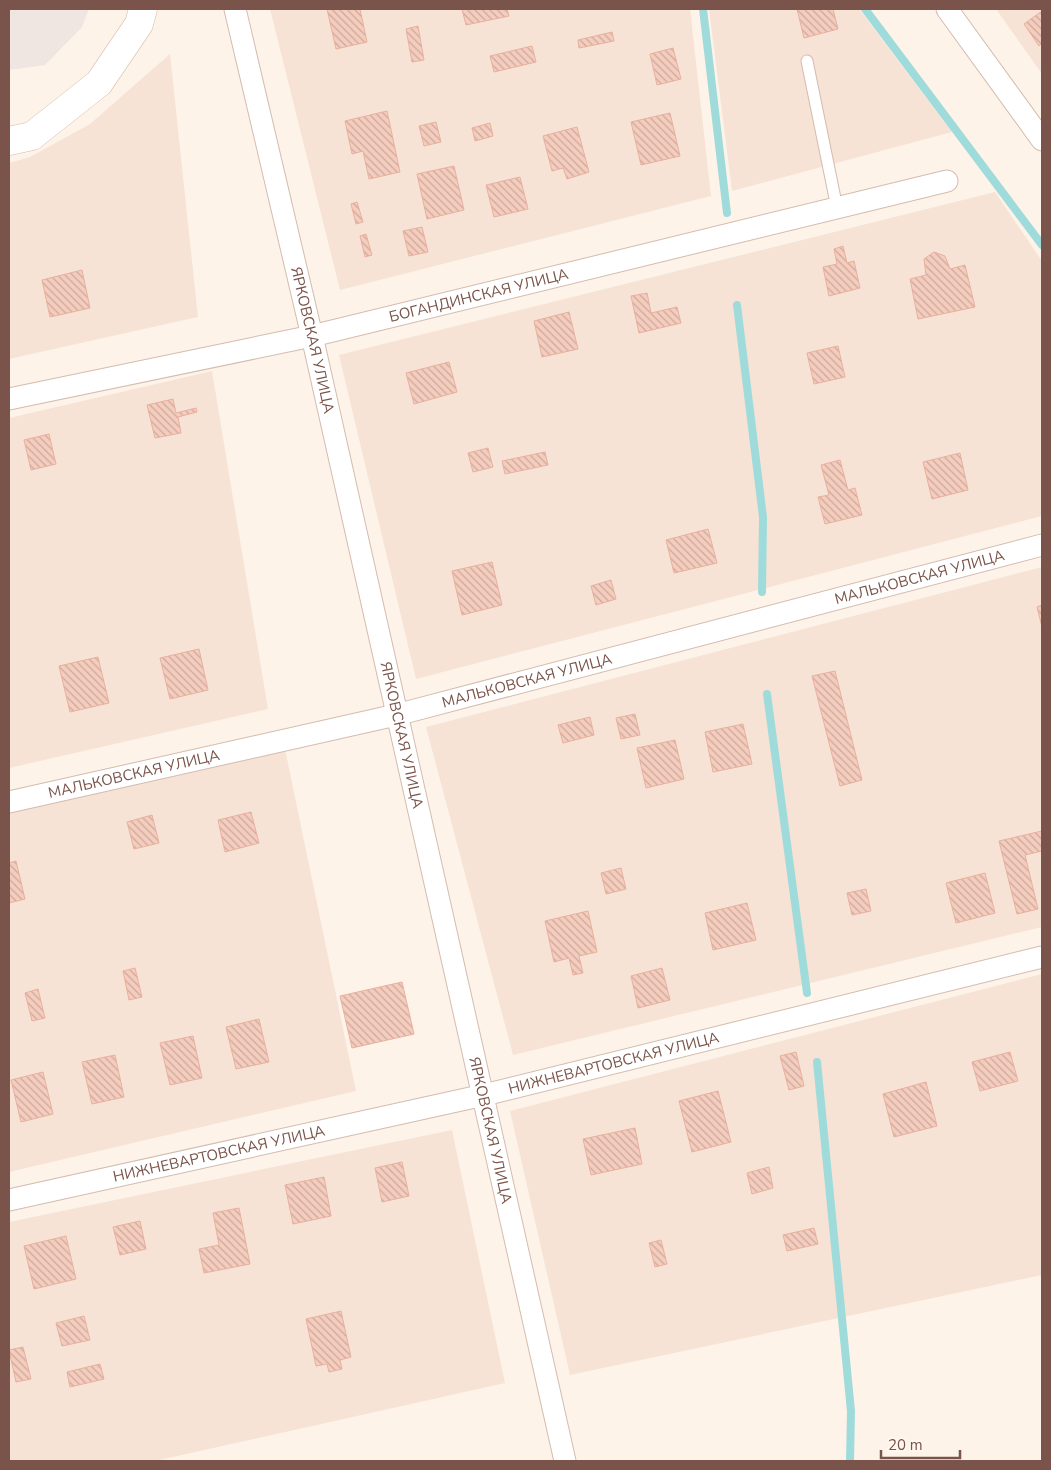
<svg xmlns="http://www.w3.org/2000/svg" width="1051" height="1470" viewBox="0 0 1051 1470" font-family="'Nunito Sans',sans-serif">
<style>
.residential{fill:#f6e3d6}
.industrial{fill:#efe6e2}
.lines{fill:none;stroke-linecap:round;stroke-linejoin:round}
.stream{stroke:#a0dbdc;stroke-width:8}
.building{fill:url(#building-back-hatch);stroke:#e9b09d}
.lane-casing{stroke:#d4bbaf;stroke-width:13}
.street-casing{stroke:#d4bbaf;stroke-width:23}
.secondary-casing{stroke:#d7baac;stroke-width:29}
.lane{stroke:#fff;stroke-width:11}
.street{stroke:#fff;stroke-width:21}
.secondary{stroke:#fff;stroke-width:28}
.labels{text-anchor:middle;stroke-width:4;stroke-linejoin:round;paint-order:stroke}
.street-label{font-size:15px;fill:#7a544a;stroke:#fff7f0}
</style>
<defs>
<pattern id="building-back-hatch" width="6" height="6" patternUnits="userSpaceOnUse" patternTransform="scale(1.25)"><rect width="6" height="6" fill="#f5cdbe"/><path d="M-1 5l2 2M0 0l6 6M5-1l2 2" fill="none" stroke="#cba99c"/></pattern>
</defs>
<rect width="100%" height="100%" fill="#fef3e8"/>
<g class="residential">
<polygon points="270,9 690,9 711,196 340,290"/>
<polygon points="709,9 859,9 952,132 732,191"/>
<polygon points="996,9 1042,9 1042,74"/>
<polygon points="170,54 198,317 9,359 9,163 30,157 90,124"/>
<polygon points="995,192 1042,261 1042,516 416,679 339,355"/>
<polygon points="212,371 268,709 9,768 9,418"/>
<polygon points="1042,567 1042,927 513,1055 426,727"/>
<polygon points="285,749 356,1091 9,1172 9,813"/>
<polygon points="1042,974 1042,1275 570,1375 510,1111"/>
<polygon points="452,1130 505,1383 155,1461 9,1461 9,1222"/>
</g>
<polygon class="industrial" points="9,9 89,9 82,27 45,65 9,70"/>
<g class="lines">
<g class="stream">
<polyline points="703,9 727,213"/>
<polyline points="865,9 1042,245"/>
<polyline points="737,305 763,517 762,592"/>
<polyline points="767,694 807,993"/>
<polyline points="817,1062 851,1411 850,1461"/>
</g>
</g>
<g class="building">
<polygon points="327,9 360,9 367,42 336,49"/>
<polygon points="462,9 507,9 509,16 466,25"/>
<polygon points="797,9 833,9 838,29 804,38"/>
<polygon points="1042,11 1042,43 1039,46 1024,24"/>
<polygon points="418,26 424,60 412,62 406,29"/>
<polygon points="612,32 614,41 579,48 578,40"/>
<polygon points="532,46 536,62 494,72 490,56"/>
<polygon points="673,48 681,79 657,85 650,54"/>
<polygon points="387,111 400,172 369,179 363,151 352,154 345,121"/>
<polygon points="670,113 680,156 641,165 631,122"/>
<polygon points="436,122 441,142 424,146 419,126"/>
<polygon points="490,123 493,136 475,141 472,128"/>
<polygon points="577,127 589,172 567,179 563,168 552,171 543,136"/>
<polygon points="454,166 464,210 427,219 417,174"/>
<polygon points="520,177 528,209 494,217 486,185"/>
<polygon points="357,202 363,222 356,224 351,204"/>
<polygon points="422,227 428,252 409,256 403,231"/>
<polygon points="366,234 372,255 365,257 360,236"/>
<polygon points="843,246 847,263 854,261 860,288 829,296 823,267 837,264 834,249"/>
<polygon points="934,252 945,256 950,269 965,265 975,307 918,319 910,279 926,275 924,259"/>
<polygon points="82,270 90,308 50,317 42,280"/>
<polygon points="647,293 651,313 677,307 681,323 639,333 631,296"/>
<polygon points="569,312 578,349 542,357 534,321"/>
<polygon points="838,346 845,377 814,384 807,353"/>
<polygon points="449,362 457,392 414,404 406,373"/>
<polygon points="173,399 176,413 196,408 197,412 178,417 181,433 155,438 147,405"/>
<polygon points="49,434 56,464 31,470 24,440"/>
<polygon points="488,448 493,467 473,472 468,453"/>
<polygon points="545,452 548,465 505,474 502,461"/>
<polygon points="960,453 968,490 932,499 923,462"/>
<polygon points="840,460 848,490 855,488 862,515 825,524 818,497 829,495 821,465"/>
<polygon points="708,529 717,563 674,573 666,540"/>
<polygon points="492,562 502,605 462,615 452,571"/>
<polygon points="611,580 616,599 596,605 591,586"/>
<polygon points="1042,605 1042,627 1037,607"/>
<polygon points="199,649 208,690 170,699 160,658"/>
<polygon points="98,657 109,703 70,712 59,666"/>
<polygon points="835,671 862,780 840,786 812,676"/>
<polygon points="635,714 640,735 621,739 616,718"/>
<polygon points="590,717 594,735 563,743 558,725"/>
<polygon points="743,724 752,764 713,772 705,732"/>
<polygon points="675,740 684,779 646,788 637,748"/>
<polygon points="251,812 259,843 225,852 218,820"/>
<polygon points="152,815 159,843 134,849 127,822"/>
<polygon points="1042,831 1042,851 1025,855 1038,909 1017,914 999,841"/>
<polygon points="16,861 25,899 9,903 9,863"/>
<polygon points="621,868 626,889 606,894 601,873"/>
<polygon points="985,873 995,913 956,923 946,883"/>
<polygon points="866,889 871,911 852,915 847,893"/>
<polygon points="747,903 756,940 713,950 705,913"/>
<polygon points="588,911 597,952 579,956 583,973 573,975 569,958 554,962 545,921"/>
<polygon points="135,968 142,997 129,1000 123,971"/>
<polygon points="662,968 670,1000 638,1008 631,976"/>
<polygon points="402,982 414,1034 352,1048 340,996"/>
<polygon points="38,989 45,1018 32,1021 25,993"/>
<polygon points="259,1019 269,1062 236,1069 226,1027"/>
<polygon points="193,1036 202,1078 170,1085 160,1043"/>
<polygon points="796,1052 804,1086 789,1090 780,1056"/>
<polygon points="1010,1052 1018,1081 980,1091 972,1062"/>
<polygon points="115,1055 124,1097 92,1104 82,1062"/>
<polygon points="43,1072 53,1114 21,1122 11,1080"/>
<polygon points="926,1082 937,1126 894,1137 883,1094"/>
<polygon points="718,1091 731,1142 692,1152 679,1101"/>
<polygon points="635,1128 642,1164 591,1175 583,1139"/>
<polygon points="402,1162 409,1196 382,1202 375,1168"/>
<polygon points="769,1167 773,1188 752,1194 747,1173"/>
<polygon points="324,1177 331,1216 293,1224 285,1185"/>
<polygon points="239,1208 250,1264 204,1273 199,1249 219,1245 213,1213"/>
<polygon points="140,1221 146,1249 120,1255 113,1227"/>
<polygon points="814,1228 818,1244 787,1251 783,1235"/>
<polygon points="66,1236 76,1279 34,1289 24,1246"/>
<polygon points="661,1240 667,1264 655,1267 649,1243"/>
<polygon points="341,1311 351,1357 340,1360 342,1369 329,1372 327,1364 316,1366 306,1319"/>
<polygon points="84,1316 90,1340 62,1346 56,1323"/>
<polygon points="23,1347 31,1379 16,1382 9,1350"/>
<polygon points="100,1364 104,1379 70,1387 67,1372"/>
</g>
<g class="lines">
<g class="lane-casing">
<polyline id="lane" points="807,61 837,208"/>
</g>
<g class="street-casing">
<g id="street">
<path id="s1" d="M235,9L312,336L565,1461"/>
<polyline points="947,9 1042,140"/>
<path id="s2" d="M9,399L312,336L947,181"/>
<path id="s3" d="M9,802L396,715L1042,545"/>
<path id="s4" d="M9,1200L484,1095L1042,957"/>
</g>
</g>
<g class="secondary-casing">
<polyline id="secondary" points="9,141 32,136 99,83 139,24 143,9"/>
</g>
<use href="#lane" class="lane"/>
<use href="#street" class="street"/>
<use href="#secondary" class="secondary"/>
</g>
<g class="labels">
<g class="street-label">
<text dy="5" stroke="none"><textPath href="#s2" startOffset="481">БОГАНДИНСКАЯ УЛИЦА</textPath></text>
<text dy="5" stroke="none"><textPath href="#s1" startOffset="340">ЯРКОВСКАЯ УЛИЦА</textPath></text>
<text dy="5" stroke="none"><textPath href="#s3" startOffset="938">МАЛЬКОВСКАЯ УЛИЦА</textPath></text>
<text dy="5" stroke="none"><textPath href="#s3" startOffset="532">МАЛЬКОВСКАЯ УЛИЦА</textPath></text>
<text dy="5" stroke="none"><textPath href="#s1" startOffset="745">ЯРКОВСКАЯ УЛИЦА</textPath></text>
<text dy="5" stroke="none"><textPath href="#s3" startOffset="128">МАЛЬКОВСКАЯ УЛИЦА</textPath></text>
<text dy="5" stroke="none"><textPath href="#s4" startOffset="620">НИЖНЕВАРТОВСКАЯ УЛИЦА</textPath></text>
<text dy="5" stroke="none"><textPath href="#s1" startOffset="1150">ЯРКОВСКАЯ УЛИЦА</textPath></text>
<text dy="5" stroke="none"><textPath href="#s4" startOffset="215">НИЖНЕВАРТОВСКАЯ УЛИЦА</textPath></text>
</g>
</g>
<rect width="1051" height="1470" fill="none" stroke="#7a544a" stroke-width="20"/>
<path d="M881 1450v8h79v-8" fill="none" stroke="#7a544a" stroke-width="2.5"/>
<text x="888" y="1450" font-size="15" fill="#7a544a" stroke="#fff7f0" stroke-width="4" paint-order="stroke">20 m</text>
</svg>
